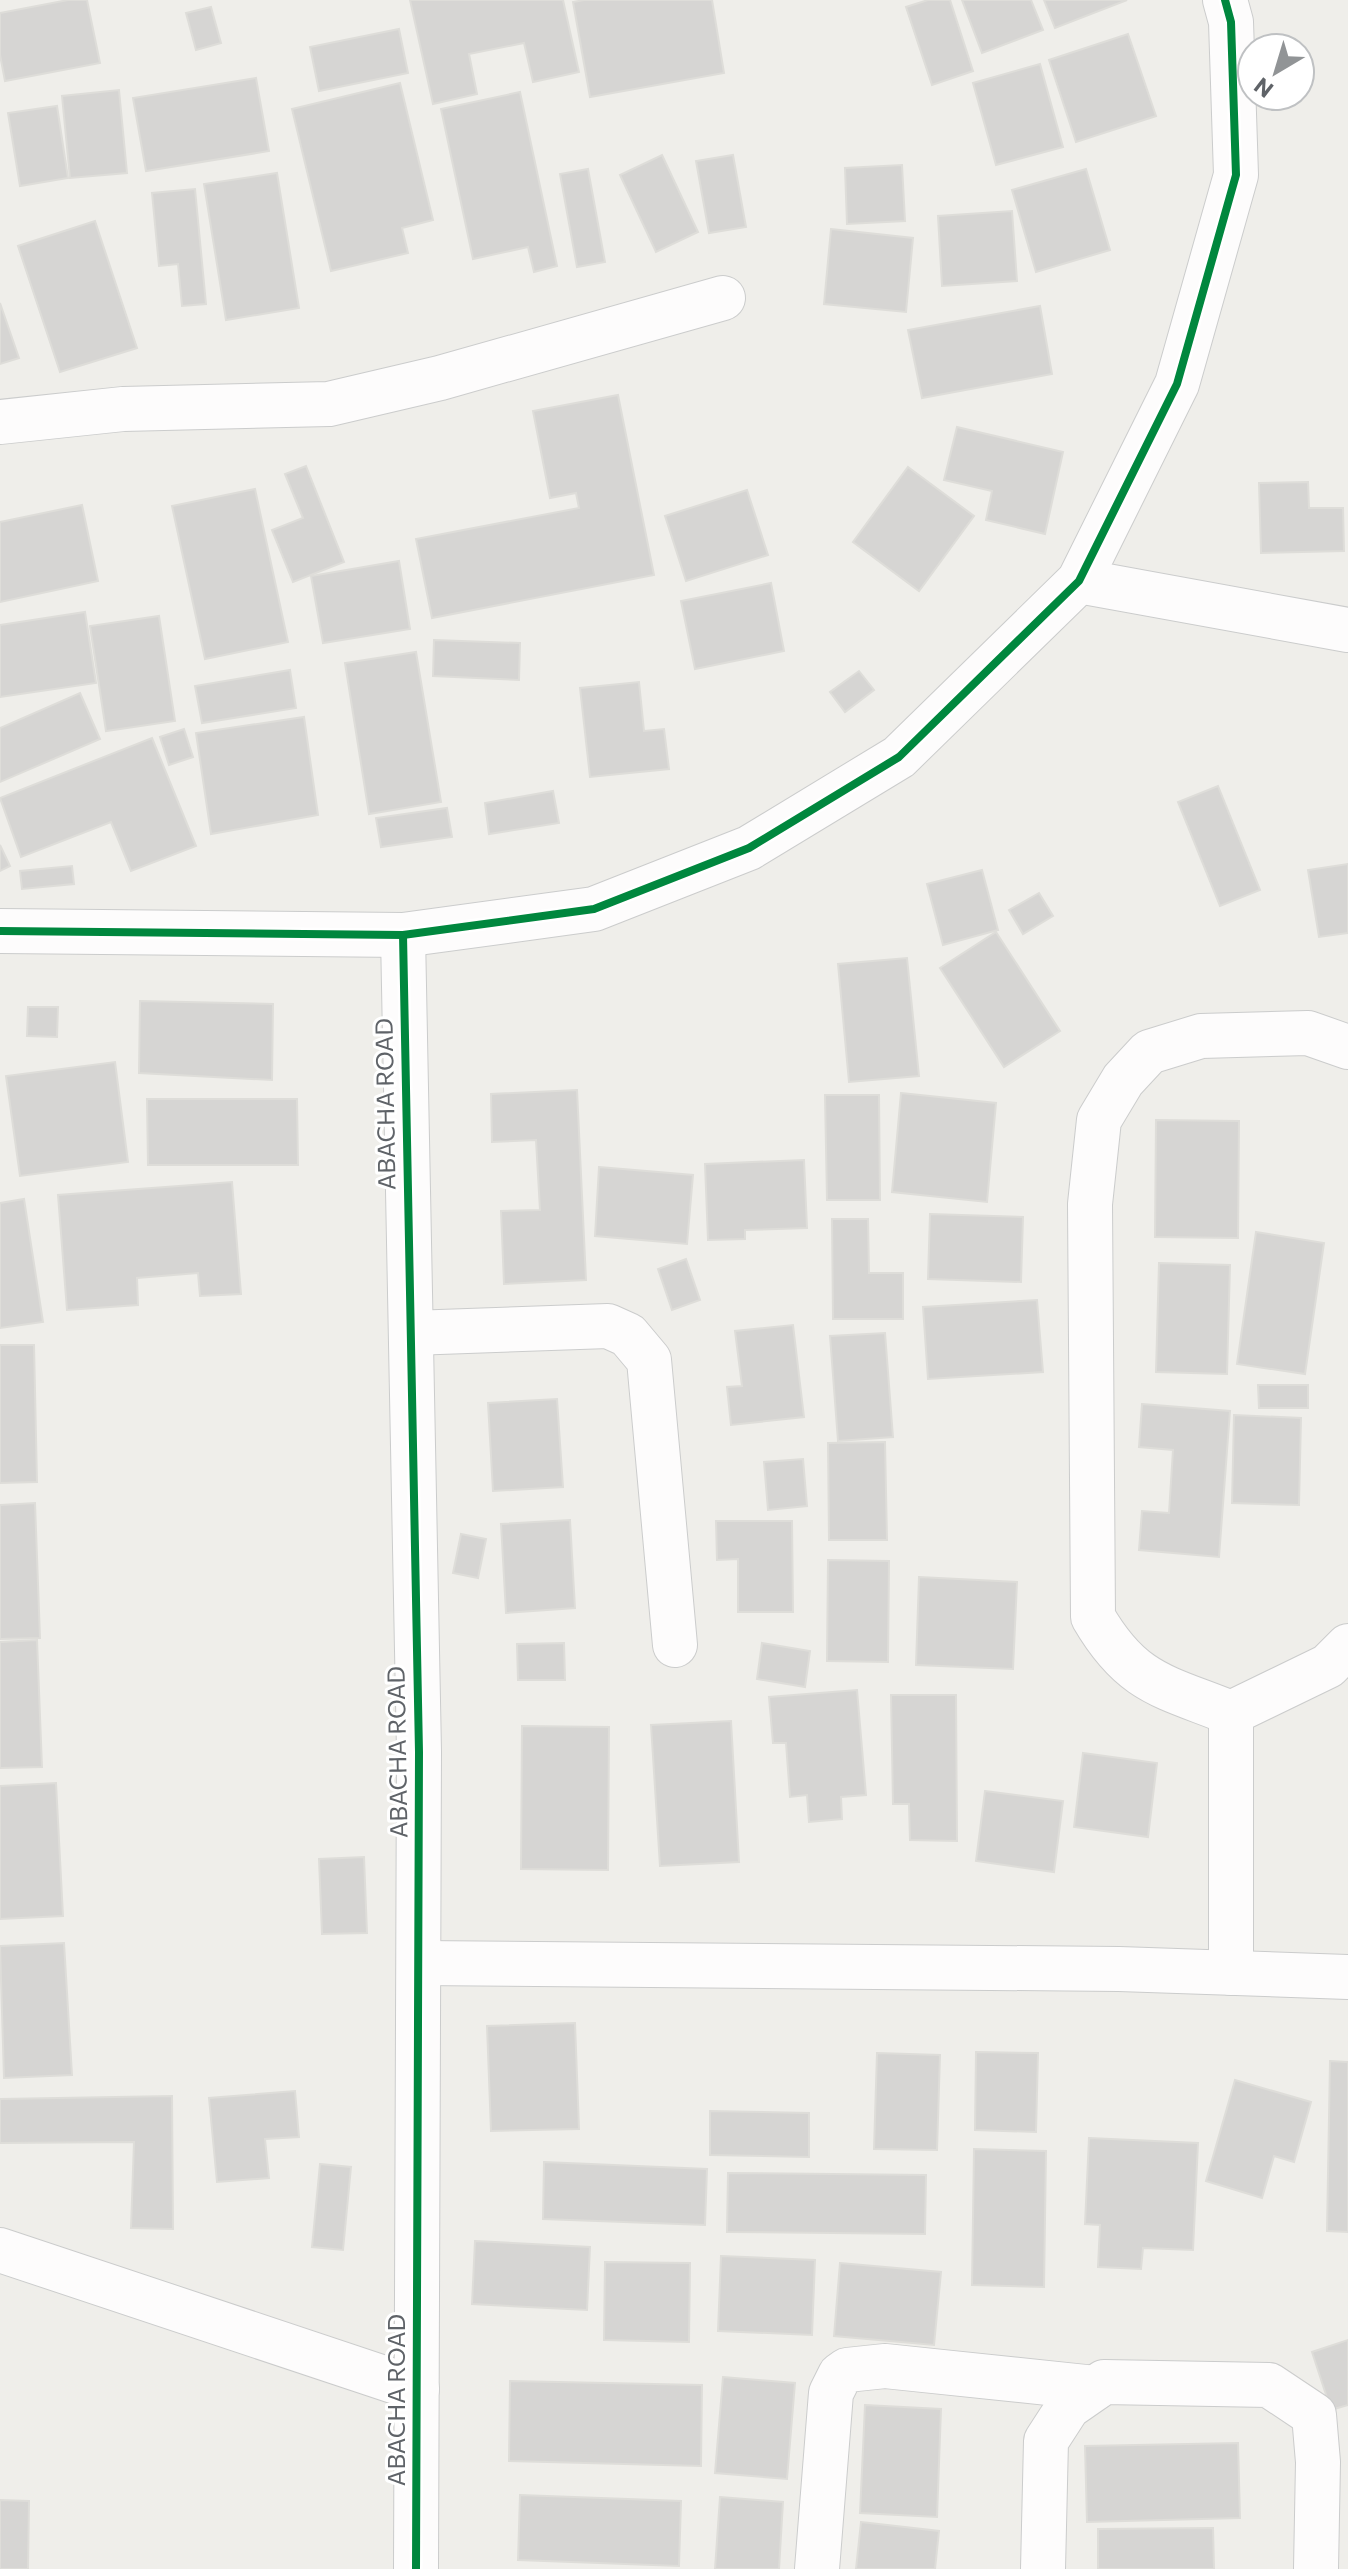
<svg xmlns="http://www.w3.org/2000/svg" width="1348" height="2569" viewBox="0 0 1348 2569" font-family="Commissioner,sans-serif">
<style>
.building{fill:#d6d5d3;stroke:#deddd9;stroke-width:2}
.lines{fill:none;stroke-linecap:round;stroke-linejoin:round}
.minor-casing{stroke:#cbcccc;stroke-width:46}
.minor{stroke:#fdfcfc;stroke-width:44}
.cycleway-casing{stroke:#fff;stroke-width:13}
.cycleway{stroke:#00873e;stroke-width:8}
.labels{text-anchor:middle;stroke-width:6;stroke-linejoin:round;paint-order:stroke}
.street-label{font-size:24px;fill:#5f6368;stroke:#fff}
</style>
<rect width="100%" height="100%" fill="#efeeea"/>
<g class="building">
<polygon points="68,0 87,0 100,63 5,81 0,55 0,13"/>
<polygon points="410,0 563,0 579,72 533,82 524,43 469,54 477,94 433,104"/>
<polygon points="584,0 712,0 724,73 590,97 573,2"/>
<polygon points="928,0 950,0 973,71 932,85 906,7"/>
<polygon points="962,0 1031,0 1043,30 982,53"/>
<polygon points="1044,0 1127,0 1055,28"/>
<polygon points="211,7 221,43 196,50 186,13"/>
<polygon points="399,29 408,73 319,91 310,47"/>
<polygon points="1128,34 1156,116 1076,142 1049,60"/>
<polygon points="1040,64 1063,147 996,165 973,83"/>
<polygon points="256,78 269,151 146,171 133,98"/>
<polygon points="400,83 433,220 402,228 408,253 331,271 292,109"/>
<polygon points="119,90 127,173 70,178 62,96"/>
<polygon points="520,92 557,266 534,272 528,247 473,259 441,109"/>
<polygon points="57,106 68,178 20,186 8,113"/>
<polygon points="662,155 698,232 656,252 620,175"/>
<polygon points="733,155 746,227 709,233 696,161"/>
<polygon points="902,165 905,221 847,224 845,168"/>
<polygon points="588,169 605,262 577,267 560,174"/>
<polygon points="1086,169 1110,250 1036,272 1012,190"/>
<polygon points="277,173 299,308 226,320 204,184"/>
<polygon points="195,189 206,304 182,306 178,264 159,266 152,193"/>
<polygon points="1012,211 1017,281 942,286 938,216"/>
<polygon points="95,221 137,348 60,372 18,246"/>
<polygon points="831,229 913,238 906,312 824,304"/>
<polygon points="0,303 19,358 0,364"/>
<polygon points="1040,306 1052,374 922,398 908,330"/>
<polygon points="618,395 654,575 432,618 416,539 579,508 576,493 550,498 533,411"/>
<polygon points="957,427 1063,452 1045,534 986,520 992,491 944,480"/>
<polygon points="306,466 344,562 293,582 272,530 303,518 285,474"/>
<polygon points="908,467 974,516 919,591 853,542"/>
<polygon points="1308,482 1309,508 1343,508 1344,551 1261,553 1259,483"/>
<polygon points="255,489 288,642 205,659 172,506"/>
<polygon points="747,490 768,555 686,581 665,516"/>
<polygon points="82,505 98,581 0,602 0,522"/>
<polygon points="399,561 410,629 323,643 311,576"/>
<polygon points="771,583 784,651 695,669 681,601"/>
<polygon points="85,612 96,683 0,697 0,625"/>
<polygon points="159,616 175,721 106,731 90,626"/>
<polygon points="434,640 520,643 519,680 433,676"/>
<polygon points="416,652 441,802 369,814 345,663"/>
<polygon points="290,670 296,708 202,723 195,686"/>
<polygon points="859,671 874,690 845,712 830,692"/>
<polygon points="639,682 644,731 664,729 669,769 590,777 580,688"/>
<polygon points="80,693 100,739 0,782 0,728"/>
<polygon points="304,717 318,815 211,834 196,733"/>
<polygon points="184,729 193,757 169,765 160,737"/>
<polygon points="152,738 196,846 131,871 111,822 21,857 0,798"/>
<polygon points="1218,786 1260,890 1220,906 1178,802"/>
<polygon points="553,791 559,823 489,834 485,803"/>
<polygon points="447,808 452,837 381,847 376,818"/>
<polygon points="0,845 10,866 0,871"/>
<polygon points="1348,864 1348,933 1319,937 1308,870"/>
<polygon points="72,866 74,884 22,889 20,871"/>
<polygon points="982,870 998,930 943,945 927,884"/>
<polygon points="1039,893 1053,916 1023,934 1009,910"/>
<polygon points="996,932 1060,1031 1004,1067 940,968"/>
<polygon points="907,958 919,1076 849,1082 838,964"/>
<polygon points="140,1001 273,1004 272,1080 139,1073"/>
<polygon points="28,1007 58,1007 57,1037 27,1036"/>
<polygon points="115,1062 128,1162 20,1176 6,1076"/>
<polygon points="577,1090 586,1280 504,1284 501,1211 540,1210 536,1140 492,1142 491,1094"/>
<polygon points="901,1093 996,1103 987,1202 892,1192"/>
<polygon points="825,1095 879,1095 880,1200 827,1200"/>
<polygon points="147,1099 297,1099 298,1165 148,1165"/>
<polygon points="1156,1120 1239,1121 1238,1238 1155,1237"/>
<polygon points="804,1160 807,1228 745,1230 745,1239 708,1240 705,1164"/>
<polygon points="599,1167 693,1175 687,1244 595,1236"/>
<polygon points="232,1182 241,1294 200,1296 198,1273 137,1278 138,1305 67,1310 58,1195"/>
<polygon points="24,1199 43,1322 0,1328 0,1203"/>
<polygon points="930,1214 1023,1217 1021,1282 928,1279"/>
<polygon points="832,1219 868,1219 869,1273 903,1273 903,1319 833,1319"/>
<polygon points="1256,1232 1324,1243 1305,1374 1237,1364"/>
<polygon points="686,1259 700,1300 672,1310 658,1269"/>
<polygon points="1159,1263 1230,1265 1227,1374 1156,1372"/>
<polygon points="1037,1300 1043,1372 928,1379 923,1307"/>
<polygon points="793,1325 804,1417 731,1425 727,1387 742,1386 735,1331"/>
<polygon points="885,1333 893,1437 838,1441 830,1336"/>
<polygon points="0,1345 34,1345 37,1482 0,1483"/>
<polygon points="1258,1385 1308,1385 1308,1408 1259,1408"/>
<polygon points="557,1399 563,1487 493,1491 488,1403"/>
<polygon points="1142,1404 1230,1411 1219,1557 1139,1550 1142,1511 1169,1513 1173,1450 1139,1447"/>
<polygon points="1234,1415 1301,1418 1299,1505 1232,1503"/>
<polygon points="885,1442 887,1540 829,1540 828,1443"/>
<polygon points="803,1459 807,1506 768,1510 764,1462"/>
<polygon points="35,1503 40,1638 0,1639 0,1505"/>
<polygon points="570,1520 575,1608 506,1613 501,1524"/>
<polygon points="716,1521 792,1521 793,1612 738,1612 738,1559 717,1560"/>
<polygon points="461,1534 486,1539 478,1578 453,1573"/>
<polygon points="828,1560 889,1561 888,1662 827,1661"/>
<polygon points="919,1577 1017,1582 1013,1669 916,1665"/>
<polygon points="37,1640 42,1767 0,1768 0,1642"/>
<polygon points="564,1643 565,1680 518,1680 517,1644"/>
<polygon points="762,1643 810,1651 805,1687 757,1679"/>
<polygon points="857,1690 866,1795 841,1797 842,1819 809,1822 807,1795 790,1797 786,1743 773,1743 769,1697"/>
<polygon points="891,1695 956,1695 957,1841 910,1840 909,1804 893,1804"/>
<polygon points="731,1721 739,1862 660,1866 651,1725"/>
<polygon points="522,1726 609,1727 608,1870 521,1869"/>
<polygon points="1083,1753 1157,1763 1148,1837 1074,1827"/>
<polygon points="56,1783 63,1916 0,1919 0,1786"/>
<polygon points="985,1791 1063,1801 1054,1872 976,1861"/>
<polygon points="364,1857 367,1933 322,1934 319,1859"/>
<polygon points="64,1943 72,2075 4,2078 0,1946"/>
<polygon points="575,2023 579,2129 491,2131 487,2026"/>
<polygon points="976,2052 1038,2053 1036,2132 975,2130"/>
<polygon points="877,2053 940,2055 937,2150 874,2149"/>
<polygon points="1330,2061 1348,2062 1348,2232 1327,2231"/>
<polygon points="1235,2080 1311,2102 1294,2162 1274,2156 1262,2198 1206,2181"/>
<polygon points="295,2091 299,2137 265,2139 269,2178 217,2182 209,2098"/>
<polygon points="172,2096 173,2229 131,2228 134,2142 0,2143 0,2099"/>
<polygon points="710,2111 809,2113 809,2157 710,2155"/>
<polygon points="1089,2138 1198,2143 1193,2250 1143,2248 1141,2269 1098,2267 1100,2225 1085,2224"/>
<polygon points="974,2149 1046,2151 1044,2287 972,2285"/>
<polygon points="544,2162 707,2169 705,2225 543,2219"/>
<polygon points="320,2164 351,2167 343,2250 312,2247"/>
<polygon points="728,2173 926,2175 925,2234 727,2232"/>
<polygon points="475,2241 590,2247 587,2310 472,2304"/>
<polygon points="721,2256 815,2260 812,2335 718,2331"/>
<polygon points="605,2262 690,2263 689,2342 604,2340"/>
<polygon points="840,2263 941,2272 934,2345 834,2336"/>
<polygon points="1348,2340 1348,2405 1331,2410 1312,2352"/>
<polygon points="723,2377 795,2383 787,2479 715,2473"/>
<polygon points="510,2381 702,2385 701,2466 509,2461"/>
<polygon points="865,2405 941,2409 937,2517 860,2513"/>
<polygon points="1238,2443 1240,2518 1087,2522 1085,2446"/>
<polygon points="520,2495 681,2501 679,2566 518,2560"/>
<polygon points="720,2497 783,2502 779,2569 715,2569"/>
<polygon points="0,2500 29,2501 28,2569 0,2569"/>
<polygon points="861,2522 939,2531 935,2569 856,2569"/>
<polygon points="1213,2528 1214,2569 1098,2569 1098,2529"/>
</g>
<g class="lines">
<g class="minor-casing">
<g id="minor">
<polyline points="0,422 123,409 329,404 440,378 723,298"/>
<polyline points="1079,581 1348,630"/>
<polyline points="0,931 403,935 594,909 749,848 899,757 1079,581 1177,384 1236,175 1231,22 1225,0"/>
<polyline points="403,935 419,1752 416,2569"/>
<path d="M1348,1047L1308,1033L1201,1036L1149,1052L1123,1080L1099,1120L1090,1204L1093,1617C1132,1684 1164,1686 1231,1713L1328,1666L1348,1646"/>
<polyline points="411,1333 608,1326 628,1335 649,1360 675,1645"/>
<polyline points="419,1963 1119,1969 1348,1977"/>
<polyline points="1231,1973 1231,1713"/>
<polyline points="0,2250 417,2389"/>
<polyline points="817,2569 831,2393 840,2375 847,2370 885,2366 1095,2388"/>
<polyline points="1043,2569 1046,2441 1068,2407 1104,2382 1269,2385 1314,2415 1318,2462 1316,2569"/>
</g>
</g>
<use href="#minor" class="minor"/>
<g class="cycleway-casing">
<g id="cycleway">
<polyline points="0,931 403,935 594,909 749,848 899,757 1079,581 1177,384 1236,175 1231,22 1225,0"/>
<polyline points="403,935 419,1752 416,2569"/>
</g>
</g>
<use href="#cycleway" class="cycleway"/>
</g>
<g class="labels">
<g class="street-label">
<text transform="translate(386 1104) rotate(-91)" y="8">ABACHA ROAD</text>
<text transform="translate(398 1752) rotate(-91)" y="8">ABACHA ROAD</text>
<text transform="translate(397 2400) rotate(-90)" y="8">ABACHA ROAD</text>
</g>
</g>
<g transform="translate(1276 72) rotate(218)"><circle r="38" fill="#ffffff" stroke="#bfc1c3" stroke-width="2"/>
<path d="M0-6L14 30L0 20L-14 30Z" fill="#919496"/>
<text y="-12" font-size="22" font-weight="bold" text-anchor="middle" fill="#5f6368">N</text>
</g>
</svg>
